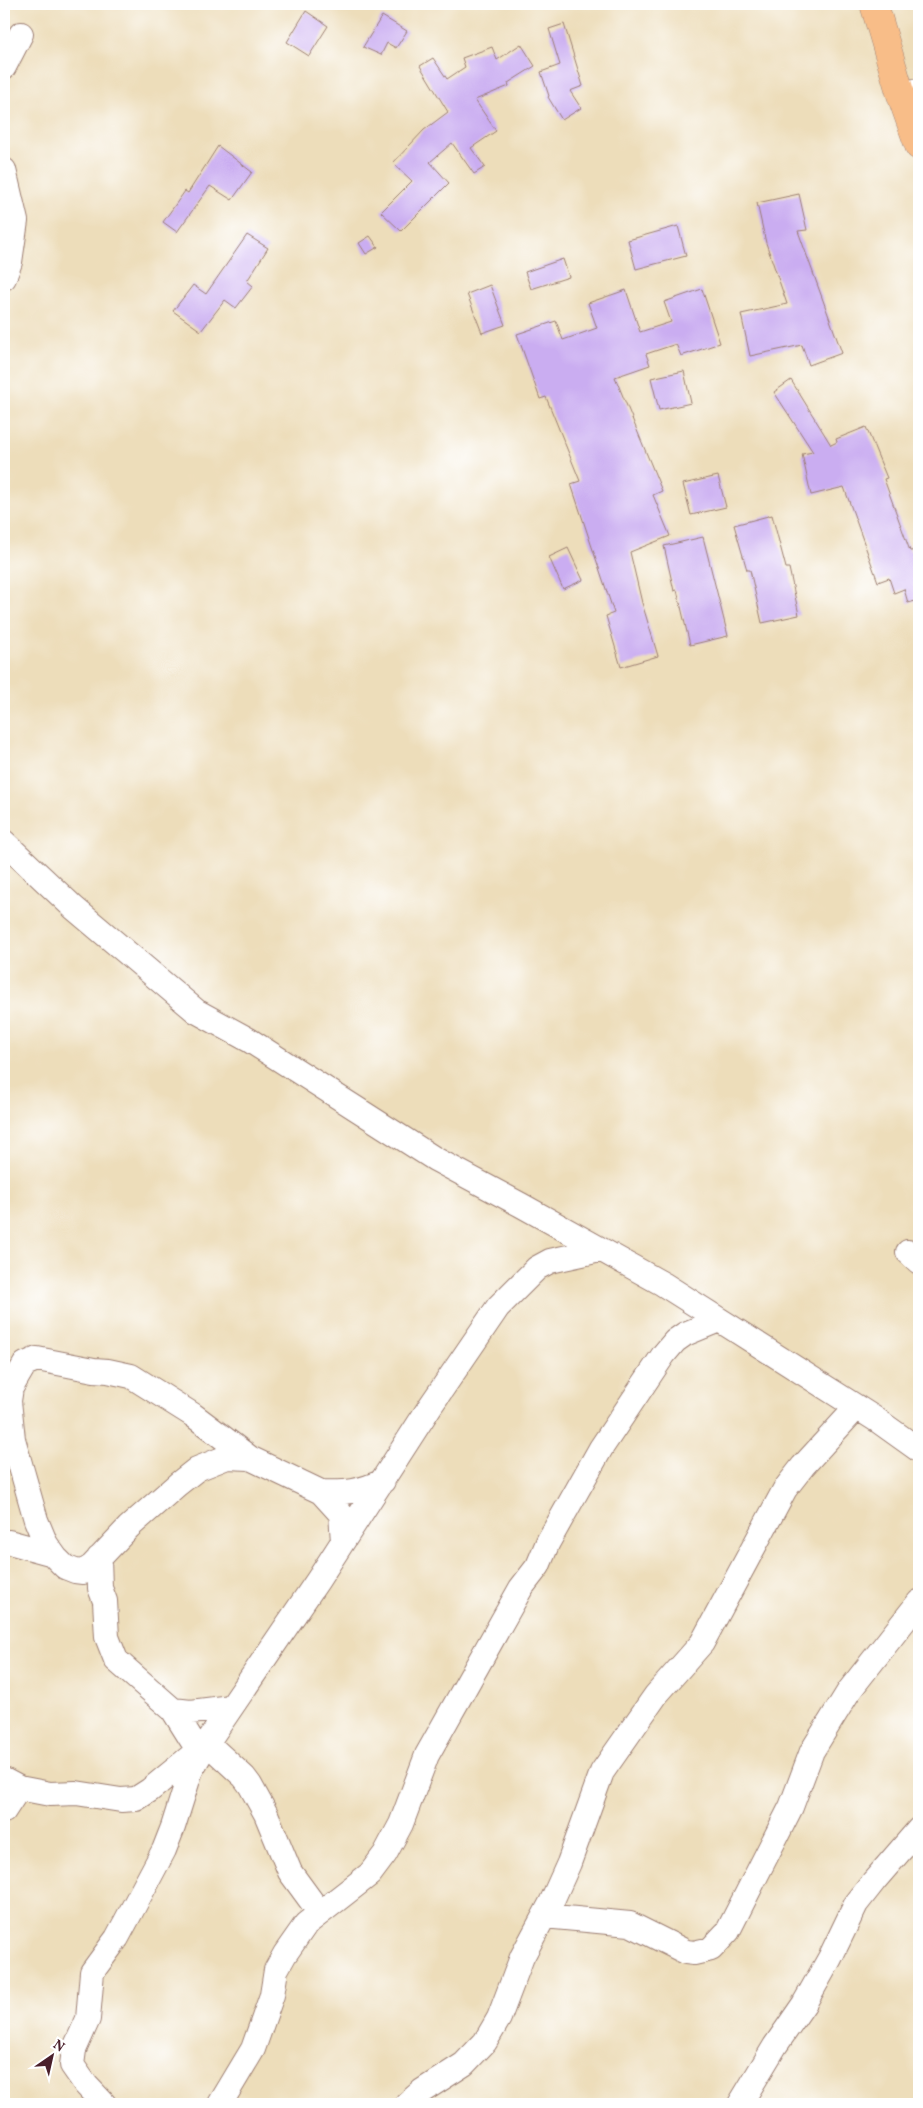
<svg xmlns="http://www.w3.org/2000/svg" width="923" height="2108" viewBox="0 0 923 2108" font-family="Vollkorn,serif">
<rect width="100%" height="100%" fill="#fff"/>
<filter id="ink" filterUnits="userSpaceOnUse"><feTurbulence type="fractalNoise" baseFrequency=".02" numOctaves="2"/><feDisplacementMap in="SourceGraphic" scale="10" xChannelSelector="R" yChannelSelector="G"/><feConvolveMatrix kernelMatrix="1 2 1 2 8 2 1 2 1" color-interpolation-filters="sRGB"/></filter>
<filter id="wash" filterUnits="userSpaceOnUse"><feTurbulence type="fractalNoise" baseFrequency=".0096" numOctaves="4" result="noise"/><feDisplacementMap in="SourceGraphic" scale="20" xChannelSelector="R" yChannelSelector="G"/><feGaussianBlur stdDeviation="1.12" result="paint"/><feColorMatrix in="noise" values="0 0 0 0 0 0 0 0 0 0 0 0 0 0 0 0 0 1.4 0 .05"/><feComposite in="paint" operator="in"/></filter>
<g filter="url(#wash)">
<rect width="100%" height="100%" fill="#edddba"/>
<g id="blocks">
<path fill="#caadf1" d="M 306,11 L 328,26 L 309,56 L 287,42 Z
M 382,16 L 407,31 L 396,48 L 387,43 L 381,55 L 363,47 Z
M 564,24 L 583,86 L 570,91 L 581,108 L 562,120 L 548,97 L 549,96 L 541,72 L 560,65 L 549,29 Z
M 521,44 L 535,66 L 508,83 L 509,86 L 475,100 L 496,131 L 471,148 L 485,167 L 474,174 L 452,143 L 430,162 L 449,183 L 401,231 L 381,212 L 412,181 L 393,163 L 424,130 L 448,112 L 420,66 L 433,58 L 447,79 L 465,67 L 462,58 L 492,47 L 497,60 Z
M 218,146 L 252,172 L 232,200 L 210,186 L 177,232 L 163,222 L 185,191 L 188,193 Z
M 799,194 L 807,230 L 798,231 L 842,353 L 809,365 L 802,345 L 750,356 L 741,314 L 787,304 L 766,243 L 757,203 Z
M 678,226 L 686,256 L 636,269 L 628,240 Z
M 247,235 L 268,248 L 247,281 L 253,286 L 236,308 L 225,300 L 201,331 L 173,311 L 193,285 L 206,294 Z
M 370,236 L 378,247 L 366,254 L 359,243 Z
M 563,259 L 569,277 L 531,289 L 525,272 Z
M 490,285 L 505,325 L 482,333 L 467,294 Z
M 702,289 L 720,343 L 681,356 L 676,344 L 646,354 L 650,365 L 615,377 L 662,491 L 653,495 L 670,536 L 630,552 L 642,603 L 658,656 L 621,667 L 606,616 L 614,613 L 571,484 L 580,481 L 546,397 L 540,399 L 517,334 L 556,321 L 563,340 L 597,328 L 588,303 L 626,290 L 640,332 L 671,322 L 664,302 Z
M 684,371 L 691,403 L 659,410 L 651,378 Z
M 791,380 L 831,445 L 837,442 L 836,439 L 866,427 L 887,478 L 884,479 L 910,551 L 919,550 L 919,600 L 908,603 L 904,589 L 894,593 L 889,578 L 878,582 L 844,487 L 811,495 L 802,454 L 813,452 L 774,392 Z
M 718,476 L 726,507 L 691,515 L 683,484 Z
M 772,515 L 786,568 L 789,568 L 799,615 L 762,623 L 750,570 L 747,570 L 734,525 Z
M 703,537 L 728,636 L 690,645 L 677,590 L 674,591 L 664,546 Z
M 568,548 L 583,580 L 563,589 L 549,557 Z"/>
</g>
</g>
<g filter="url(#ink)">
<use href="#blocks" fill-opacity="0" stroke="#9c7e72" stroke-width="1"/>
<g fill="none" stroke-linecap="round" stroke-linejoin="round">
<defs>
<path id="minor" d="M 4,67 L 21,34
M 900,92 L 919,91
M 4,170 L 16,221 L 10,262 L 4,278
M 4,842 L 74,908 L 196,1011 L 249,1040 L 435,1159 L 521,1205 L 663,1284 L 877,1420 L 919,1450
M 908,1252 L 919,1262
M 250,1458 L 193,1415 L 131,1376 L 108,1371 L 94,1370 L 37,1359 L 25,1364 L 11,1388 L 9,1401 L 13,1439 L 36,1520 L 46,1544 L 56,1558 L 65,1567 L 75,1571 L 83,1572 L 92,1566 L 129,1527 L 178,1484 L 197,1469 L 227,1457 L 250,1458 L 321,1492 L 341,1514 L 343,1541
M 321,1492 C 346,1493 360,1492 383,1481
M 4,1543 L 9,1542 L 53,1554
M 99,1558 L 100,1588 L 105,1601 L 107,1637 L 116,1660 L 173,1710 L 198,1750
M 173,1710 L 191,1712 L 231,1707
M 4,1780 L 19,1788 L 50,1794 L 76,1793 L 121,1800 L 136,1799 L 150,1790 L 207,1743 L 318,1580 L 431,1405 L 498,1307 L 537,1268 L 550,1261 L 600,1250
M 4,1811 L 19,1788
M 544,1916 L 630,1924 L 686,1952 L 694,1953 L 711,1949 L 728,1931 L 791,1807 L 812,1751 L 849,1691 L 919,1602
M 104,2104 L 86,2085 L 72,2065 L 74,2050 L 88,2019 L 92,1972 L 117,1938 L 164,1850 L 173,1827 L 191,1770 L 207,1743 L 244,1777 L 250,1785 L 266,1814 L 290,1872 L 320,1913
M 220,2104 L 253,2049 L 272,1995 L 276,1970 L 285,1954 L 306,1924 L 370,1874 L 385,1854 L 401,1824 L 427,1755 L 521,1588 L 538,1566 L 548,1542 L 601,1448 L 664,1354 L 675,1341 L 685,1334 L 719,1320
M 407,2104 L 422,2091 L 464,2064 L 485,2042 L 499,2018 L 522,1957 L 551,1903 L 569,1863 L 602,1772 L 656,1695 L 702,1643 L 785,1489 L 803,1466 L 857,1407
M 740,2104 L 775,2046 L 804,2004 L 830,1958 L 856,1904 L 874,1881 L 919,1829"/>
<path id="major" d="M 874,4 L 900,92 L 919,146"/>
</defs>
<use href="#minor" stroke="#9c7e72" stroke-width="26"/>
<use href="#major" stroke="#9c7e72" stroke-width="29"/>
<use href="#minor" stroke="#fff" stroke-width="24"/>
<use href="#major" stroke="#f8bd88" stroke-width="28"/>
</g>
</g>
<rect width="923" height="2108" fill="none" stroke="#fff" stroke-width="20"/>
<g transform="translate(52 2056) rotate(34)" stroke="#ffffff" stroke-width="4" paint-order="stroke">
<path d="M0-4L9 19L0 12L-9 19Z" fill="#4a1f2b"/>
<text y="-8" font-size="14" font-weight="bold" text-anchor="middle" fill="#4a1f2b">N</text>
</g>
</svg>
